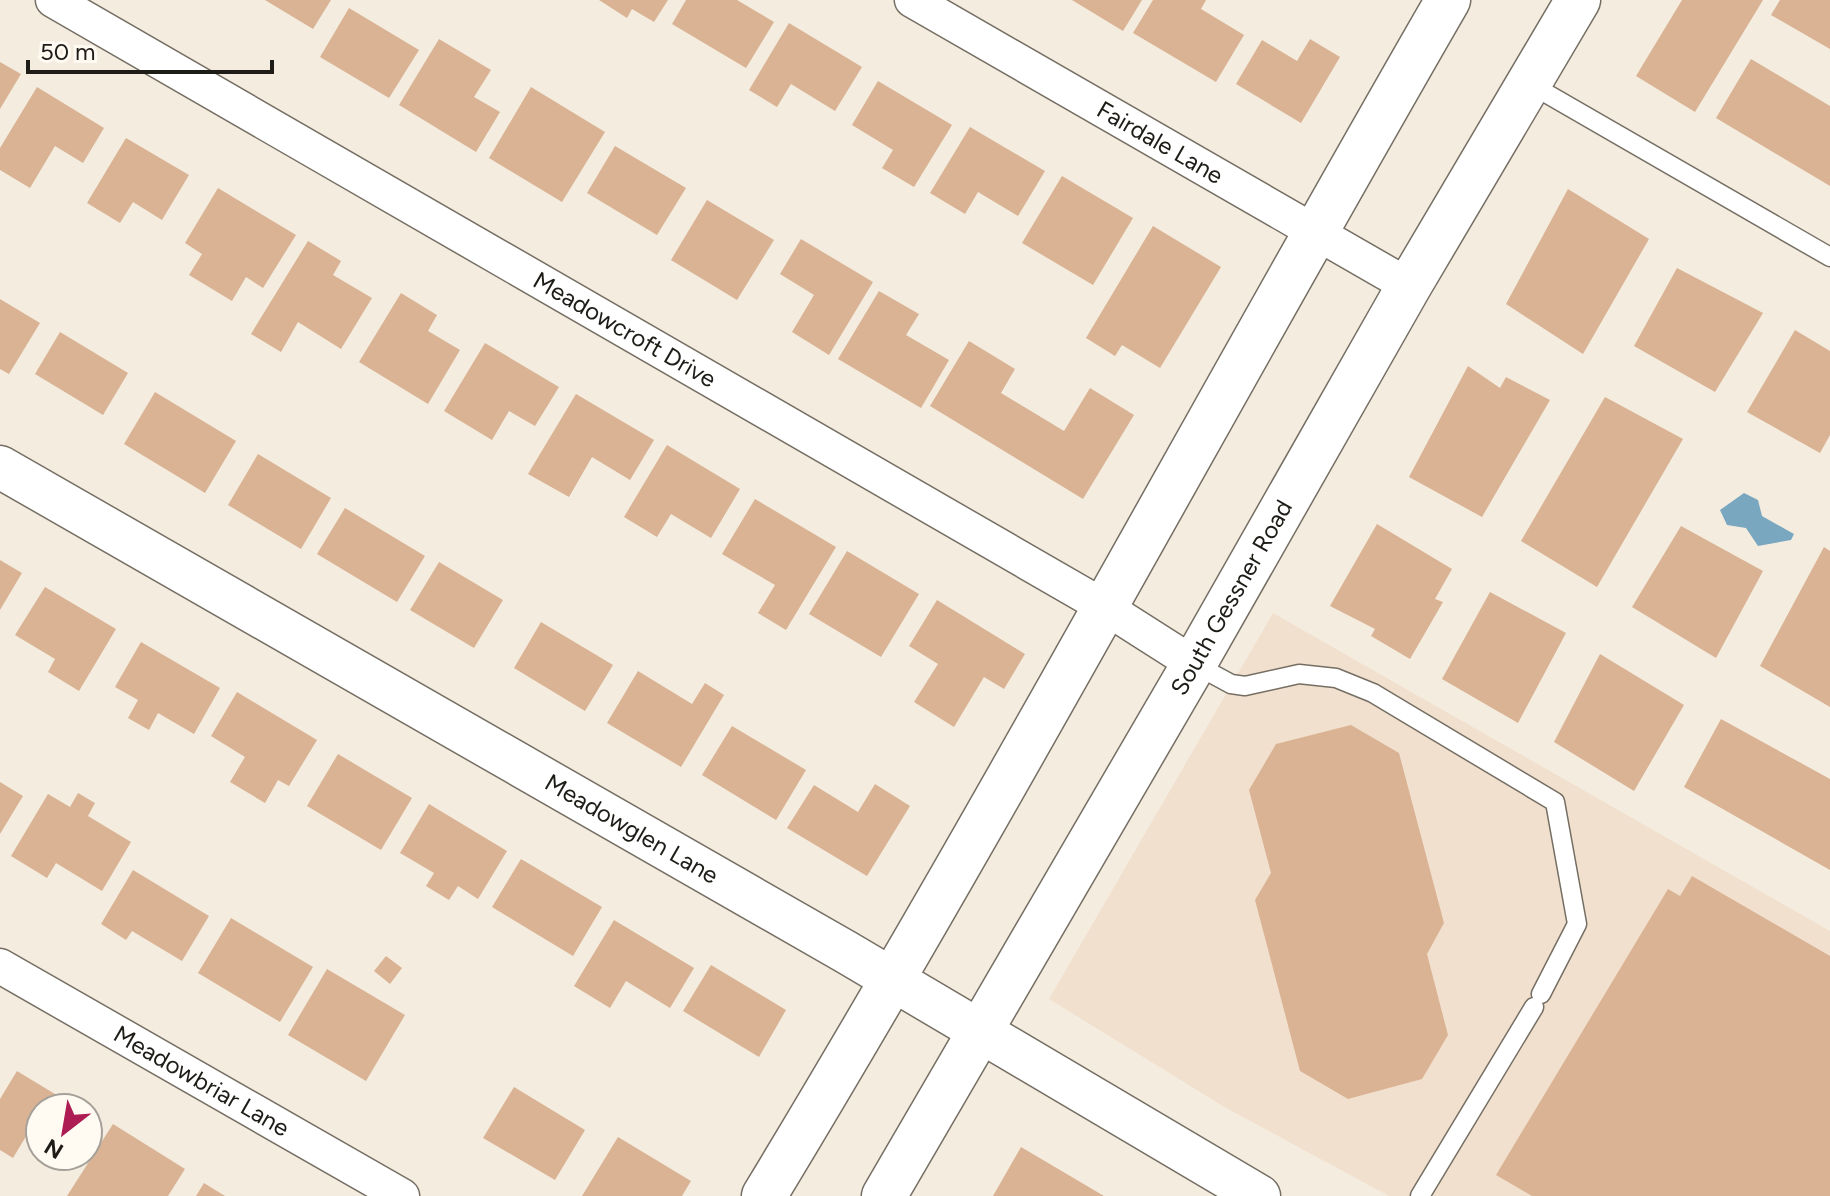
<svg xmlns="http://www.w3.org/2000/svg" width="1830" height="1196" viewBox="0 0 1830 1196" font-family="Figtree,sans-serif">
<rect width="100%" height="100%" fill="#f4ecdf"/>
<path fill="#f2e0cf" d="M 1273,613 L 1830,931 L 1830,1196 L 1389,1196 L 1226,1108 L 1049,999 Z"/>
<path fill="#79a7c0" d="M 1744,493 L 1758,500 L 1762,516 L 1794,534 L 1791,540 L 1758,546 L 1746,528 L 1727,525 L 1720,510 Z"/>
<path fill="#d9b393" d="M 265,0 L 331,0 L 313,29 Z
M 599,0 L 668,0 L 654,22 L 632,9 L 627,18 Z
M 686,0 L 737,0 L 774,22 L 746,68 L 672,24 Z
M 1072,0 L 1142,0 L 1123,31 Z
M 1153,0 L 1206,0 L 1201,9 L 1244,35 L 1216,82 L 1133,33 Z
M 1682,0 L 1763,0 L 1695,112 L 1636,76 Z
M 1780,0 L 1830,0 L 1830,49 L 1771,15 Z
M 349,8 L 419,50 L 389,98 L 320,57 Z
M 789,23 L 862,67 L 835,111 L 791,84 L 777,107 L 749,90 Z
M 439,39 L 491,70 L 474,97 L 500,112 L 476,152 L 399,105 Z
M 1310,39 L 1340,57 L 1301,123 L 1236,84 L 1262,40 L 1297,61 Z
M 1751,59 L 1830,106 L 1830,186 L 1716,118 Z
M 0,62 L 21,74 L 0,109 Z
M 878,81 L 952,125 L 914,187 L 882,168 L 893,150 L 852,125 Z
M 37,87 L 104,128 L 83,163 L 55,146 L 30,188 L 0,170 L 0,148 Z
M 531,87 L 605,132 L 562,202 L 489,158 Z
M 970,127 L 1045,171 L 1018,216 L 978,192 L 965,214 L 930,193 Z
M 126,138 L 189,175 L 162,220 L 133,202 L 120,223 L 87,203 Z
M 615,146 L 686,188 L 657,235 L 587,193 Z
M 1062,176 L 1133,218 L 1093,285 L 1022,243 Z
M 218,188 L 296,235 L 263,288 L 246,277 L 232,301 L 189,275 L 202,254 L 185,243 Z
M 1568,189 L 1649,239 L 1583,354 L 1506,304 Z
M 707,200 L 774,240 L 737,300 L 671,260 Z
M 1153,226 L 1221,267 L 1160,368 L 1122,345 L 1115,356 L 1086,338 Z
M 801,239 L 873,282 L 829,355 L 792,332 L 814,295 L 780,274 Z
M 308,241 L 341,261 L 333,275 L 372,298 L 341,349 L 298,322 L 281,352 L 251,334 Z
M 1677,268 L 1763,313 L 1715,392 L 1634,346 Z
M 879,291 L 919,314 L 906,335 L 949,360 L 921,408 L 838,359 Z
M 401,293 L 437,315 L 428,331 L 460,350 L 428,404 L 359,362 Z
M 0,299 L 40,323 L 9,374 L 0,369 Z
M 1795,330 L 1830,351 L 1830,435 L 1820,453 L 1747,412 Z
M 60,332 L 128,373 L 103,415 L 35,374 Z
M 969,341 L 1015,369 L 1001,393 L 1064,431 L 1090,388 L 1134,415 L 1083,499 L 930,406 Z
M 485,343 L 559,387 L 535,426 L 509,411 L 492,440 L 444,411 Z
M 1468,366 L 1500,388 L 1506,377 L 1550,400 L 1482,517 L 1409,477 Z
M 155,392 L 236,441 L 205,493 L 124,444 Z
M 576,394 L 654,440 L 630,480 L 592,457 L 569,497 L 528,474 Z
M 1605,397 L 1683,439 L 1597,587 L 1521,541 Z
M 667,445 L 740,489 L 711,538 L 671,514 L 657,537 L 624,517 Z
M 258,454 L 331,498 L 301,549 L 228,505 Z
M 755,499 L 836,547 L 786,630 L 758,613 L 775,585 L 722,554 Z
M 345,508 L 425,556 L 397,602 L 317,554 Z
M 1377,524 L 1452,569 L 1435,599 L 1443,602 L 1410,659 L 1371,636 L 1375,629 L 1330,606 Z
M 1681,526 L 1763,571 L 1716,658 L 1632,607 Z
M 1824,547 L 1830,551 L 1830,707 L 1760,666 Z
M 847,551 L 919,594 L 881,657 L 809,614 Z
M 0,560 L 22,573 L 0,610 Z
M 439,562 L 503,600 L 474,648 L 410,610 Z
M 45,587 L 116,629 L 79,691 L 48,672 L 55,659 L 15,635 Z
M 1490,592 L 1566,633 L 1518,723 L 1442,679 Z
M 937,600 L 1025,654 L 1004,689 L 984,677 L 954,727 L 914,702 L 938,664 L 909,646 Z
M 541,622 L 613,665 L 585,711 L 514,668 Z
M 141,642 L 220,688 L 194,734 L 158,713 L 149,730 L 128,718 L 138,700 L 115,687 Z
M 1600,654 L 1684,705 L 1634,791 L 1554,742 Z
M 638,671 L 692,704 L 705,683 L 724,695 L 681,767 L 607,723 Z
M 237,692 L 317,740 L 289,786 L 278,780 L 265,803 L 230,782 L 245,757 L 211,736 Z
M 1721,719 L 1830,779 L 1830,870 L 1684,787 Z
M 1351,725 L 1399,753 L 1444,923 L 1427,954 L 1448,1035 L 1422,1079 L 1348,1099 L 1300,1071 L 1255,900 L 1271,873 L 1249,790 L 1276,744 Z
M 732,726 L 806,770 L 776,820 L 702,775 Z
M 338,754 L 412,798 L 381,850 L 307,806 Z
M 0,782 L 23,796 L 0,834 Z
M 875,784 L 910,806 L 867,876 L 787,828 L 814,785 L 858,812 Z
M 78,793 L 95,803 L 88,816 L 131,842 L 102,891 L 56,863 L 47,878 L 11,856 L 48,794 L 70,807 Z
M 429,804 L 507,851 L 478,899 L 458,886 L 449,900 L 426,886 L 434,873 L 400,853 Z
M 521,859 L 602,907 L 573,956 L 492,907 Z
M 133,870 L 209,916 L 182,961 L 132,931 L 126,940 L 101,924 Z
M 1692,876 L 1830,956 L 1830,1196 L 1532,1196 L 1496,1175 L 1668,889 L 1680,896 Z
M 231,918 L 313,967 L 280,1022 L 198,973 Z
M 614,920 L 694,968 L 670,1008 L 626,981 L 610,1008 L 574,986 Z
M 386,956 L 402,968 L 390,984 L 374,971 Z
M 711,965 L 786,1010 L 759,1057 L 683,1011 Z
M 327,969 L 405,1015 L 366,1081 L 288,1035 Z
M 17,1071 L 78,1108 L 40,1108 L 40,1140 L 28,1133 L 13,1158 L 0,1150 L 0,1099 Z
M 514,1087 L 585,1130 L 555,1180 L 483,1138 Z
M 88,1114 L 98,1120 L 88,1136 Z
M 113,1124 L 185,1169 L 168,1196 L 67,1196 Z
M 618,1137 L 691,1181 L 682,1196 L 582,1196 Z
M 1021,1147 L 1104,1196 L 993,1196 Z
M 204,1183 L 225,1196 L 196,1196 Z"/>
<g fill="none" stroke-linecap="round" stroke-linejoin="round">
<defs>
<path id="service" d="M 1530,84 L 1830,257
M 1194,664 L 1231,684 L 1245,686 L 1299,674 L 1336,678 L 1373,693 L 1555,802 L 1577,924 L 1541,994
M 1420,1196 L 1534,1007"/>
<g id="minor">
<path id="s1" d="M 53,0 L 1103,606 L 1194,664"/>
<path id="s2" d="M 912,0 L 1409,286"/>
<path id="s3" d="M 0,966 L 402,1196"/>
</g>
<g id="tertiary">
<path id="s4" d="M 0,467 L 846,952 L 1259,1196"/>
</g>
<g id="secondary">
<path d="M 764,1196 C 1002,803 1218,398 1448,0"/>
<path id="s5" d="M 884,1196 L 1194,664 L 1409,286 L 1578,0"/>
</g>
</defs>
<use href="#service" stroke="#756e63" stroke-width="21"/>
<use href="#minor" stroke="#756e63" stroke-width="37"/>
<use href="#tertiary" stroke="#756e63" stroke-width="45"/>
<use href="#secondary" stroke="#756e63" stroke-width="47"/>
<use href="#service" stroke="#fff" stroke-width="18"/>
<use href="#minor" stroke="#fff" stroke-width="34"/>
<use href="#tertiary" stroke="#fff" stroke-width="42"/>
<use href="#secondary" stroke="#fff" stroke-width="44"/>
</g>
<g text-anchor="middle" stroke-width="6" stroke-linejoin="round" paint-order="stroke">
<g font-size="24" fill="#1e1c17" stroke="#fffaf2">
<text dy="8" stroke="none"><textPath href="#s2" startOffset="286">Fairdale Lane</textPath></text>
<text dy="8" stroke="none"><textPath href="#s1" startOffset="660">Meadowcroft Drive</textPath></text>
<text dy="8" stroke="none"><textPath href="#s5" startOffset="692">South Gessner Road</textPath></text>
<text dy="8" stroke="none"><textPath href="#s4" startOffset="728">Meadowglen Lane</textPath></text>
<text dy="8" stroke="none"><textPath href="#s3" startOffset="232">Meadowbriar Lane</textPath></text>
</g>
</g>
<g transform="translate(64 1132) rotate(211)"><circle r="38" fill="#fffaf2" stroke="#a5a19a" stroke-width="2"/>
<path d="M0-6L14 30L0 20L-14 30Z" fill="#ad1c52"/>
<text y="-12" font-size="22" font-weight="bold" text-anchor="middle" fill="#1e1c17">N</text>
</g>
<path d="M28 60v12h244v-12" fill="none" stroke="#1e1c17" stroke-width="4"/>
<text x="40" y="60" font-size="24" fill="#1e1c17" stroke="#fffaf2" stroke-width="6" paint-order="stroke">50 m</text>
</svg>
